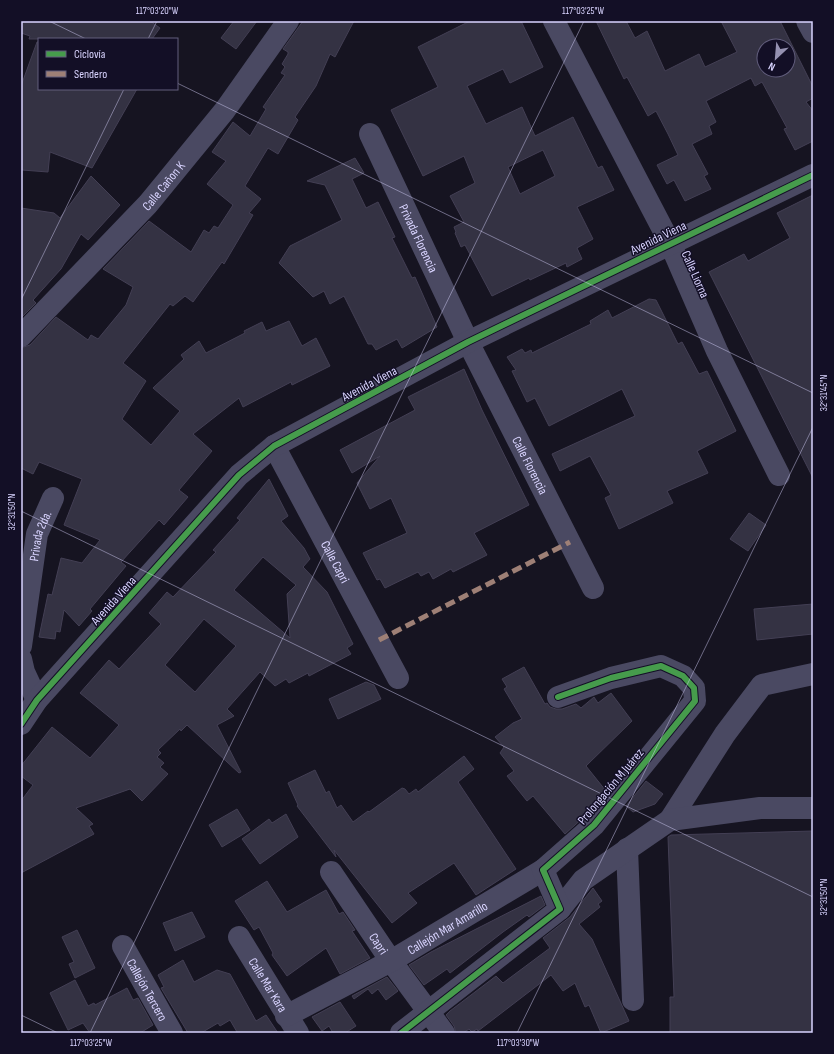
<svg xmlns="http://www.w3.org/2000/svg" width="834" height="1054" viewBox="0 0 834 1054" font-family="'Sofia Sans Condensed',sans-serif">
<rect width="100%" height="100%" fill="#161421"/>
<path fill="#343243" stroke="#433f54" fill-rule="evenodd" d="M 21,21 L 150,21 L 160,28 L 152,39 L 29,39 L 30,36 L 21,33 Z
M 234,21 L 257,21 L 236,49 L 221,38 Z
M 303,21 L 354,21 L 335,57 L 330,54 L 316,86 L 295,117 L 298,120 L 278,154 L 268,148 L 245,186 L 261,199 L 249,213 L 253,215 L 224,264 L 222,262 L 193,302 L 185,296 L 173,306 L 170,304 L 123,363 L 146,381 L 122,419 L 151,445 L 180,411 L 153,388 L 184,359 L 181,355 L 199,341 L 206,353 L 245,333 L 244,331 L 262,322 L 266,331 L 289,321 L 302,346 L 316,338 L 330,366 L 292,385 L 291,382 L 243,407 L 239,398 L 193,434 L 212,451 L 179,490 L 188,497 L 164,525 L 159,520 L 121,562 L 126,566 L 90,609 L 92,611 L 79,626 L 64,610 L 60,632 L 56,631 L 55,639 L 39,637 L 48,594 L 52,595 L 61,558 L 82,563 L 100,540 L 64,525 L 82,479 L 39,462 L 33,474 L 21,468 L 21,348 L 30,345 L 56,317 L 88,340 L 91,335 L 98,339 L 126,305 L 133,287 L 103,269 L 149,221 L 191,252 L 204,230 L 209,233 L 214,226 L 218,228 L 233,205 L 207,184 L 226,161 L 212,152 L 233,122 L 250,136 L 266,109 L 263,107 L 285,75 L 281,73 L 285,67 L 282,64 L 288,54 L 288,52 L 283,49 Z
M 470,21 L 521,21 L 543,67 L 510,83 L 503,69 L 467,86 L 486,124 L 522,107 L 535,136 L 573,117 L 598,168 L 602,166 L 614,190 L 577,207 L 593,239 L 577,248 L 582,259 L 567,267 L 566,263 L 530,280 L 529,278 L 492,296 L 465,245 L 461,247 L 455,233 L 456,232 L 454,227 L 464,222 L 450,196 L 475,183 L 464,156 L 423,176 L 391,110 L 438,87 L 418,47 ZM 543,150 L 555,176 L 520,194 L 508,167 Z
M 596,21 L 626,21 L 635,38 L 647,31 L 665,71 L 699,54 L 705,67 L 737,52 L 721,21 L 780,21 L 813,87 L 813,98 L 806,102 L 813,111 L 813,141 L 795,150 L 784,129 L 787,128 L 762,82 L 755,86 L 751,78 L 706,101 L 716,122 L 709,126 L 712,134 L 692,144 L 708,174 L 704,176 L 711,189 L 685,201 L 674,180 L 667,184 L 657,165 L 678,155 L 668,134 L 656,111 L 648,116 L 627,77 L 624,79 ZM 764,46 L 788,46 L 788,70 L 764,70 Z
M 37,42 L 39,42 L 39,89 L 137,89 L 92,168 L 50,152 L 48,172 L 22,170 L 21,86 Z
M 355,158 L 364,173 L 352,179 L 366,208 L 378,202 L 395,237 L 392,238 L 412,278 L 415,277 L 437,327 L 402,348 L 397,339 L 376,350 L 372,344 L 368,344 L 344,296 L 330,304 L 324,291 L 313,297 L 279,263 L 290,246 L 342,220 L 325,185 L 307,181 Z
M 91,176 L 120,205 L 88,240 L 81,234 L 61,269 L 33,300 L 36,303 L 21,318 L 21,208 L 54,213 L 60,218 Z
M 813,195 L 813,478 L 709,272 L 744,254 L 748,261 L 790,238 L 777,213 Z
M 649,299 L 656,300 L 678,344 L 682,342 L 699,374 L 707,371 L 736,431 L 697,451 L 708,473 L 667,491 L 673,503 L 619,529 L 605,498 L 611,495 L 590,456 L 560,471 L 552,454 L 635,416 L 622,389 L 549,426 L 535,398 L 527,402 L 512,371 L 516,370 L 507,357 L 522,349 L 525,353 L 531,350 L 532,353 L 591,324 L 590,321 L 608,310 L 612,318 Z
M 464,369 L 482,410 L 529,505 L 474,533 L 487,555 L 453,572 L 451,569 L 433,579 L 429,572 L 421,576 L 418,572 L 385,588 L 380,579 L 377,580 L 363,553 L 407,533 L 391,498 L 370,509 L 357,483 L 380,456 L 352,473 L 340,450 L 415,410 L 408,397 Z
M 269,479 L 288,516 L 281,521 L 304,548 L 310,559 L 303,567 L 327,592 L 353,644 L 347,648 L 351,654 L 309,676 L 308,673 L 289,683 L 286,679 L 275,686 L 260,672 L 227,709 L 234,716 L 217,725 L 241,772 L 239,773 L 187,725 L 181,731 L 180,729 L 158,750 L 161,753 L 157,757 L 164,763 L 160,767 L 168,774 L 142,801 L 130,789 L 76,808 L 93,824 L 89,826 L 94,834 L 21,873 L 21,801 L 33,785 L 21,776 L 21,766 L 52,727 L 90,758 L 119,725 L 80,693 L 109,660 L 119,669 L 161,624 L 149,613 L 167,592 L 173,597 L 216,552 L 213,550 L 240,520 L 237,518 ZM 263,557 L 296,585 L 287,594 L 290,638 L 234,590 ZM 204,619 L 236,646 L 195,692 L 165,665 Z
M 749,513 L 766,525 L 748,551 L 730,539 Z
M 813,604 L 813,634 L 757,640 L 754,609 Z
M 524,667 L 545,704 L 547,703 L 550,707 L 556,709 L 562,709 L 576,704 L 581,708 L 594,697 L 598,703 L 611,693 L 632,721 L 586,766 L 606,791 L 585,816 L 565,834 L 533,796 L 527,801 L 507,776 L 514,771 L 500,753 L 504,747 L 495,737 L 513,723 L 522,719 L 504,689 L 507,687 L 502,679 Z
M 366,682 L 374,685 L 381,699 L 338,719 L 329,699 Z
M 464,756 L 474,769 L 458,782 L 516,869 L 476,895 L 454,863 L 408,893 L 417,903 L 392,923 L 334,850 L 336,857 L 297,806 L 298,805 L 288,783 L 315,770 L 326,793 L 329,791 L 337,808 L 341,805 L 353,822 L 368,811 L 369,812 L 402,788 L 405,789 L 409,794 L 416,789 L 418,792 Z
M 646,781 L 663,794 L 655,804 L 633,812 L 626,806 Z
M 237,809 L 250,830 L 222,847 L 209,825 Z
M 286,814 L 298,837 L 260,864 L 242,839 L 269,819 L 272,823 Z
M 813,831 L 813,1033 L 670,1033 L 670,997 L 674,997 L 668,837 L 671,835 Z
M 267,881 L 287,912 L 326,890 L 339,914 L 343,912 L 355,930 L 352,931 L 370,958 L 340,974 L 326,948 L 287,976 L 272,955 L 273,953 L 259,927 L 254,930 L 235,901 Z
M 593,888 L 602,901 L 598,904 L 600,907 L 579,924 L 592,939 L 629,1021 L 601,1033 L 589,1005 L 585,1007 L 575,983 L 563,991 L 551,975 L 478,1031 L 477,1029 L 472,1032 L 469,1029 L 463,1033 L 456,1033 L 454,1026 L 446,1015 L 450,1011 L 496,976 L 503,983 L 550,948 L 543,938 L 570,917 Z
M 541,896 L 545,905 L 529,917 L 527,915 L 503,932 L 450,973 L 447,969 L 424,985 L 409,965 L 431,952 Z
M 192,912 L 205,937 L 175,951 L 163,923 Z
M 77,930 L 95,968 L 75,978 L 69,964 L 74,962 L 62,937 Z
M 183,960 L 194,982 L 217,970 L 230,974 L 256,1021 L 266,1015 L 278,1033 L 234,1033 L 237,1032 L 230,1020 L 220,1026 L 218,1023 L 201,1033 L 188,1033 L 161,988 L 164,987 L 158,975 Z
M 387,977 L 398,991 L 386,1000 L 378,989 L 372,994 L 368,989 L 354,999 L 352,996 Z
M 75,980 L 88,1006 L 94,1003 L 95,1005 L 127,988 L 133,1000 L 138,998 L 153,1025 L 140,1033 L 90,1033 L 83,1023 L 68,1030 L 50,993 Z
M 340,1002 L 356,1026 L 345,1033 L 333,1033 L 329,1026 L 322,1031 L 312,1017 Z"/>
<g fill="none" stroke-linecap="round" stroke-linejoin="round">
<g stroke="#4a4962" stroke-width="22">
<path d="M 554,21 L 670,243 L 717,351 L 779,475"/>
<path d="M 807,21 L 813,32"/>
<path id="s1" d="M 370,134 L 468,342 L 593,588"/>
<path id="s2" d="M 21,336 L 148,204 L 225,110 L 288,21"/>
<path id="s3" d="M 274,446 L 398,678"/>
<path id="s4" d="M 21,646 L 37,534 L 53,498"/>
<path d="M 21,659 L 24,672 L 37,700"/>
<path d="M 21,724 L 37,700 L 239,475 L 274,446 L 468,342 L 813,175"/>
<path d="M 670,820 L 725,734 L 762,685 L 813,674"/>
<path d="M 627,849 L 633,1000"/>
<path id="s5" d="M 331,872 L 391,961 L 444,1033"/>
<path d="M 560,909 L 583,880 L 670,820 L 760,808 L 813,808"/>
<path id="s6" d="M 239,937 L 298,1033"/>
<path id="s7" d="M 123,946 L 172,1033"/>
<path id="s8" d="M 286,1016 L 391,961 L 543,870"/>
<path d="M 401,1033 L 560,909 L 543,870 L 594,825 L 695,701 L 694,688 L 683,676 L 661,666 L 611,678 L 558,697"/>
</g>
<path stroke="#9e8076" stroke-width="5" stroke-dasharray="10 5" stroke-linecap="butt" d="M 379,640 L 570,542"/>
<defs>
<path id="cycleway" d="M 21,724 L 37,700 L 239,475 L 274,446 L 468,342 L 813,175
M 401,1033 L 560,909 L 543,870 L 594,825 L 695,701 L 694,688 L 683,676 L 661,666 L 611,678 L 558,697"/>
</defs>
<use href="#cycleway" stroke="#130f26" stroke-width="8"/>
<use href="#cycleway" stroke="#469c4c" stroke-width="6"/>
</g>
<path fill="none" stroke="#d9d4ff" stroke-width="1" stroke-opacity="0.45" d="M 49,21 L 86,39M 148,39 L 157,21M 177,83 L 813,393M 21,300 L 124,89M 21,511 L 813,897M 21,1015 L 58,1033M 90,1033 L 584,21M 517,1033 L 813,427"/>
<g text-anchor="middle" stroke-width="3" stroke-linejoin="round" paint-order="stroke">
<g font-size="13" fill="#d9d4ff" stroke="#130f26">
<text dy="5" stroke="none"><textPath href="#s2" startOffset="207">Calle Cañon K</textPath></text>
<text transform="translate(658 237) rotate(-26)" y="5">Avenida Viena</text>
<text dy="5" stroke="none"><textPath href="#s1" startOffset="115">Privada Florencia</textPath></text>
<text transform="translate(696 274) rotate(66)" y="5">Calle Liorna</text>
<text transform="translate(369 383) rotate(-28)" y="5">Avenida Viena</text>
<text dy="5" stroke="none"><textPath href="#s1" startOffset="368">Calle Florencia</textPath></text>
<text dy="5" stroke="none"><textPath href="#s4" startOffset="112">Privada 2da.</textPath></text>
<text dy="5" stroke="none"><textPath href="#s3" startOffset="131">Calle Capri</textPath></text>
<text transform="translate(113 600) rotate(-48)" y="5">Avenida Viena</text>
<text transform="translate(610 786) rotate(-50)" y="5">Prolongación M Juárez</text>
<text dy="5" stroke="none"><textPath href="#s8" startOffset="184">Callejón Mar Amarillo</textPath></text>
<text dy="5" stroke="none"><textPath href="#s5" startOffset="86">Capri</textPath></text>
<text dy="5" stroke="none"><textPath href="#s6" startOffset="56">Calle Mar Kara</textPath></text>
<text dy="5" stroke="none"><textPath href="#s7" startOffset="50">Callejón Tercero</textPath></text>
</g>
</g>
<rect width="834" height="1054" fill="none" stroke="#130f26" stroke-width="44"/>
<rect x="38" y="38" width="140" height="52" fill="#130f26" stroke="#625e7d"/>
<rect x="46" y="51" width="20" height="6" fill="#469c4c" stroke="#625e7d"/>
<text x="74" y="58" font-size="12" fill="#d9d4ff">Ciclovía</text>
<rect x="46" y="71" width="20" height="6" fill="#9e8076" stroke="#625e7d"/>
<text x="74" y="78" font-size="12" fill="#d9d4ff">Sendero</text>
<g transform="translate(776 58) rotate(206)"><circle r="19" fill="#130f26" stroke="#625e7d"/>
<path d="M0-3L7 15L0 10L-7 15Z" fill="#9591b1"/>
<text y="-6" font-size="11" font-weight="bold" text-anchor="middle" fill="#d9d4ff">N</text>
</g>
<rect x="22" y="22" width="790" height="1010" fill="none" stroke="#d9d4ff" stroke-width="1.5"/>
<g font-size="10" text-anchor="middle" fill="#d9d4ff">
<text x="157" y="14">117°03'20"W</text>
<text x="583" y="14">117°03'25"W</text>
<text transform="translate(823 393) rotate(-90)" y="4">32°31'45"N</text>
<text transform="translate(11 512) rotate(-90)" y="4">32°31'50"N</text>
<text transform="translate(823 897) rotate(-90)" y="4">32°31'50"N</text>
<text x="91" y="1046">117°03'25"W</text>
<text x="518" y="1046">117°03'30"W</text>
</g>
</svg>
